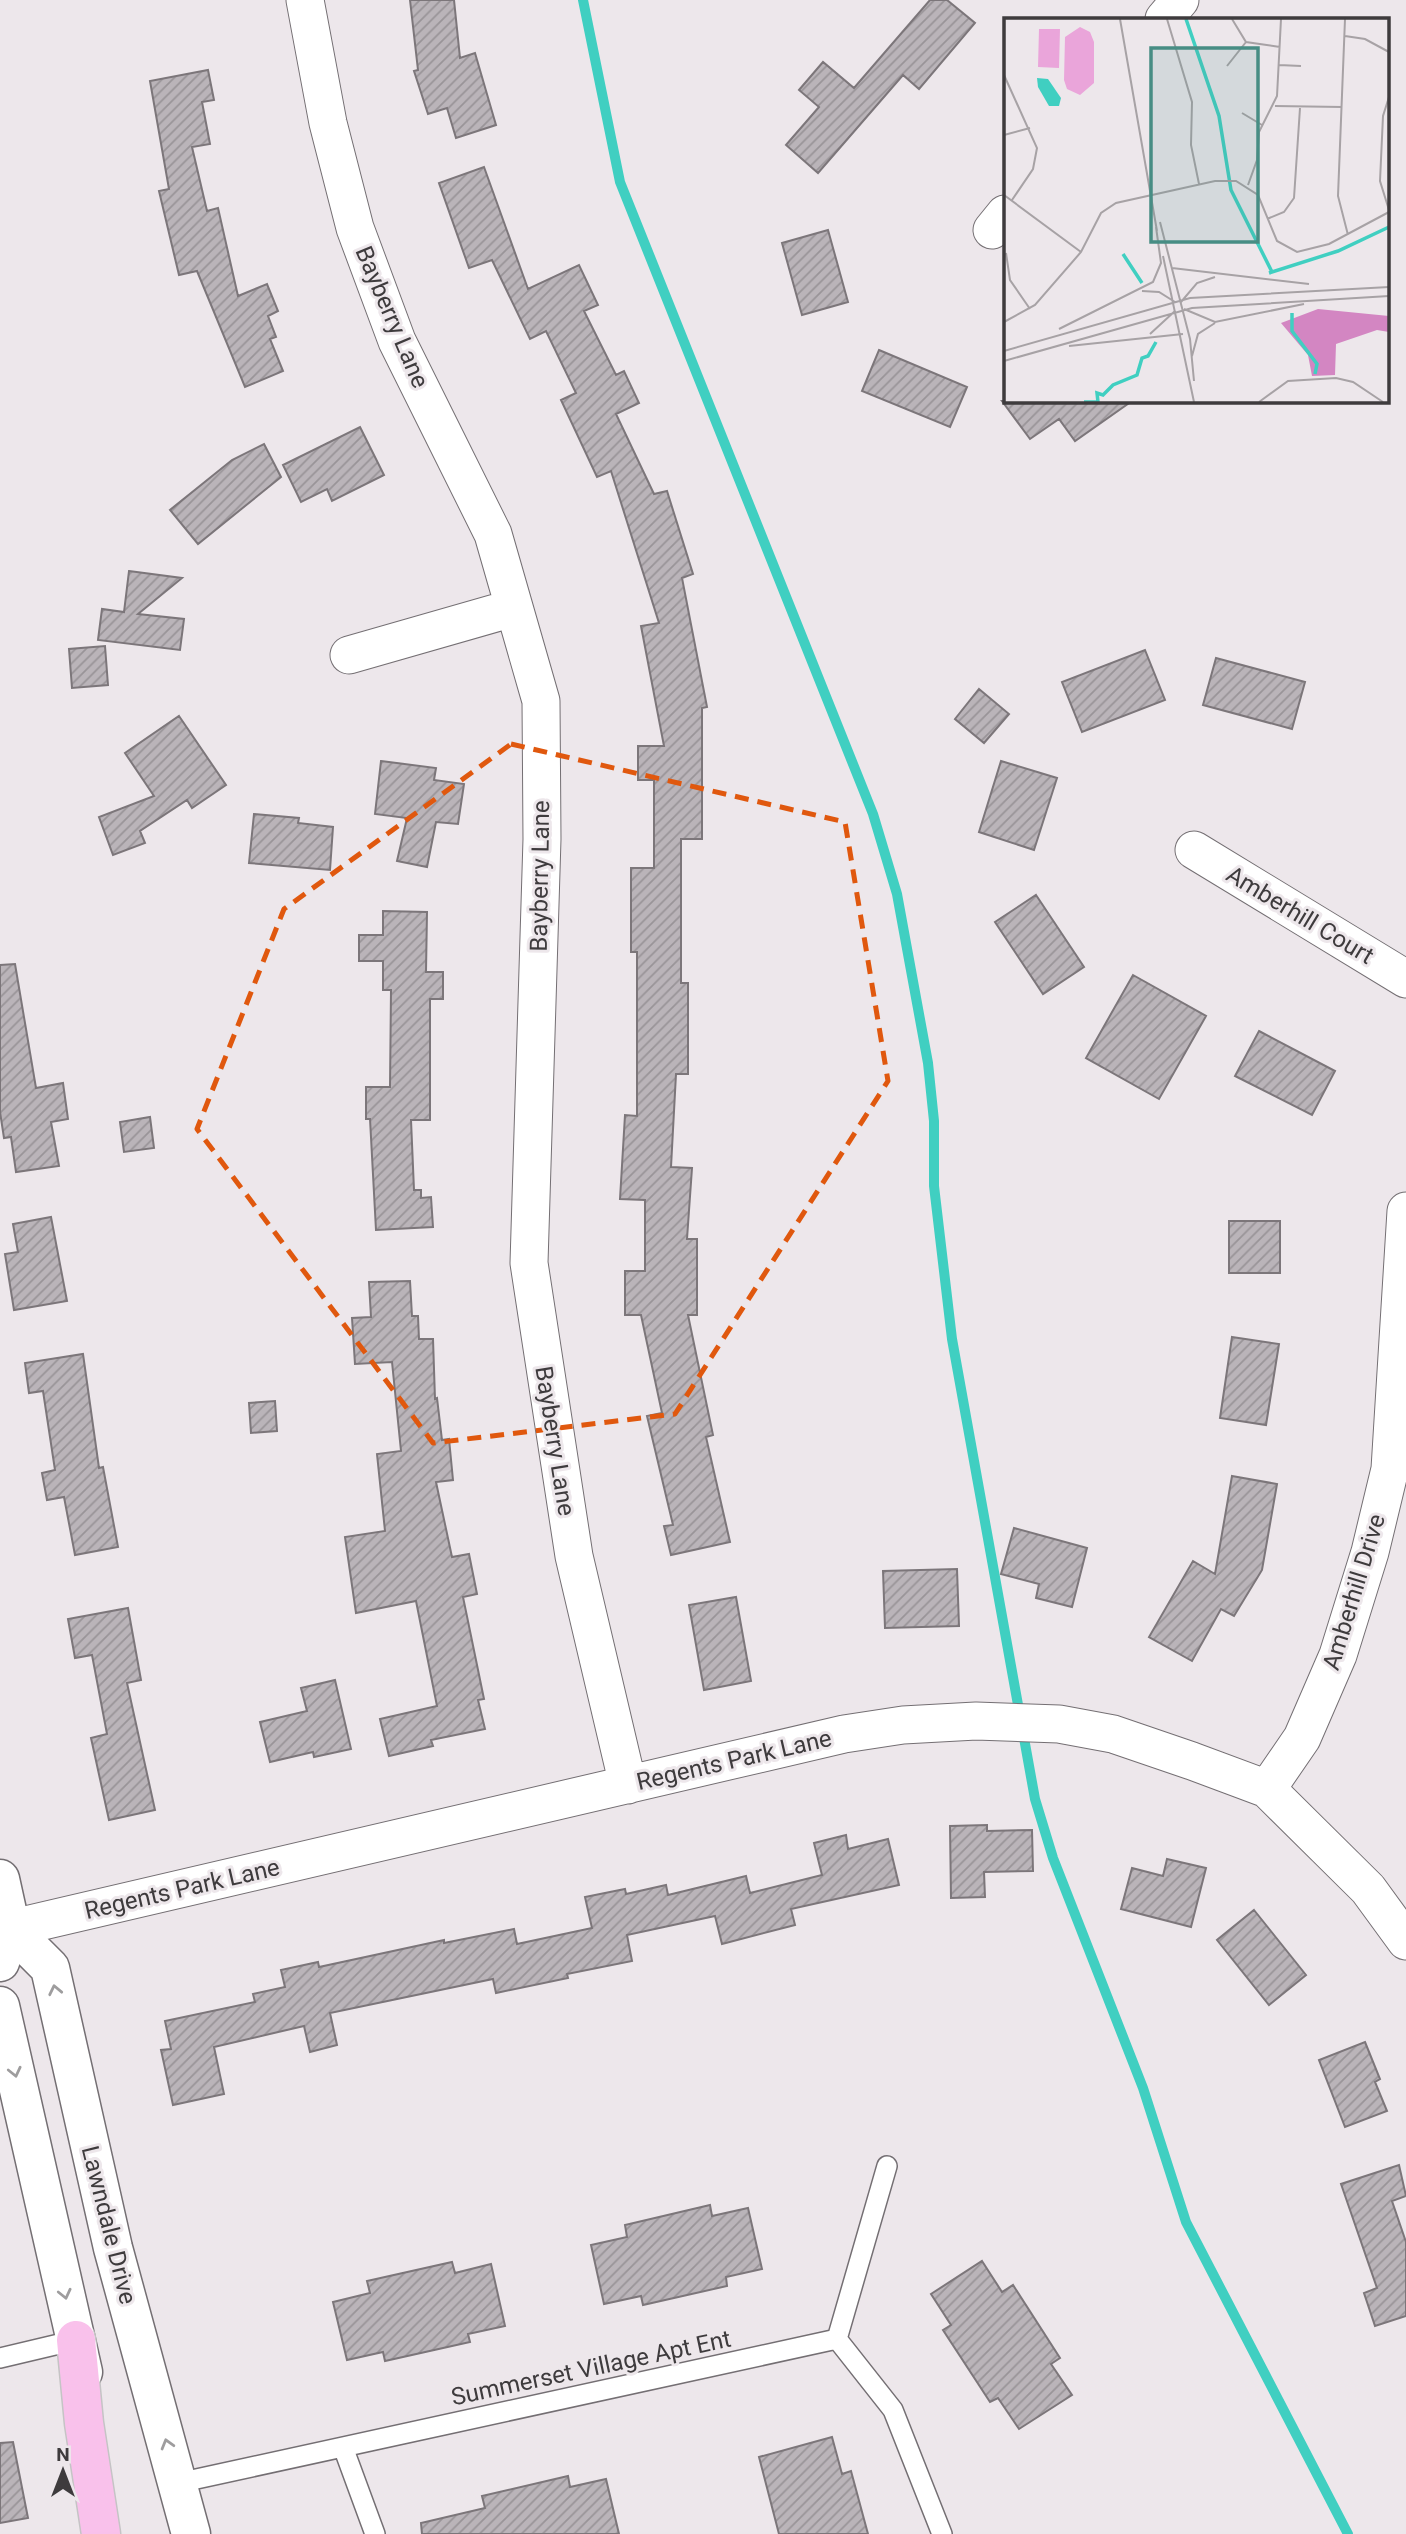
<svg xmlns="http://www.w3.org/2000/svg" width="1406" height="2534" viewBox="0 0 1406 2534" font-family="Roboto,sans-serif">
<defs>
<pattern id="building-hatch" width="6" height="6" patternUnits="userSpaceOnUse" patternTransform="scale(1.75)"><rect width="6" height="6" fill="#bab4b9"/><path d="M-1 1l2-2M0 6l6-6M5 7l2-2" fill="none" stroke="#999498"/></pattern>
</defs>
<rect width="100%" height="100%" fill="#ede7eb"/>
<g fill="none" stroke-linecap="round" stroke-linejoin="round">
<path stroke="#40cfc1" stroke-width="10" d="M 583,0 L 620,182 L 873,814 L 897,894 L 928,1063 L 934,1121 L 934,1186 L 952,1339 L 1035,1799 L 1053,1858 L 1143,2088 L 1186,2222 L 1348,2534"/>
</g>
<path fill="url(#building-hatch)" stroke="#7c767a" stroke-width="2" d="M 410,0 L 454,0 L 460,58 L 475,53 L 496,125 L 456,138 L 447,108 L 428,114 L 414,71 L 418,70 Z
M 930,0 L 947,0 L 975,23 L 919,89 L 903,75 L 818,173 L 786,145 L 819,107 L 799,90 L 823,62 L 854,88 Z
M 208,70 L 214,100 L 202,102 L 210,144 L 192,147 L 207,211 L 218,208 L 238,296 L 267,284 L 278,311 L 268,316 L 276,337 L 270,339 L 283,371 L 245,387 L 197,271 L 179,275 L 159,191 L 169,189 L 150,81 Z
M 484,167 L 528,289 L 579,265 L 598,305 L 584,311 L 616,375 L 624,371 L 639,403 L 616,414 L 654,494 L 667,491 L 693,574 L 682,578 L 707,707 L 702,708 L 702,839 L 681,839 L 681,983 L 688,983 L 688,1074 L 676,1074 L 671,1167 L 692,1168 L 687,1239 L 697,1239 L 697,1315 L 688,1315 L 713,1435 L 706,1437 L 730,1542 L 671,1555 L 664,1526 L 673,1525 L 647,1416 L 662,1413 L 641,1315 L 625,1315 L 625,1271 L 645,1271 L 645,1200 L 620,1199 L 625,1115 L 637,1116 L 637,952 L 631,952 L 631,868 L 654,868 L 654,780 L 638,780 L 638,746 L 664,746 L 641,626 L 659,623 L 611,471 L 597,477 L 561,400 L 576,393 L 546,331 L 530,339 L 492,260 L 469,268 L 439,183 Z
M 828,230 L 848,302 L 802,315 L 782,243 Z
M 879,350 L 967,387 L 950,427 L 862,391 Z
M 1002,401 L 1132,401 L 1075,441 L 1059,419 L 1030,439 Z
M 360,427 L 384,475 L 332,501 L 327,489 L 301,502 L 283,465 Z
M 264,444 L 281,477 L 198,544 L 170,510 L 232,460 Z
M 129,571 L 182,578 L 138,614 L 184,619 L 180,650 L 98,640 L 102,609 L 124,612 Z
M 105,646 L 108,685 L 72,688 L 69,649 Z
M 1145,650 L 1165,700 L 1082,732 L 1062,682 Z
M 1216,658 L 1305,682 L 1292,729 L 1203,705 Z
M 979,689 L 1009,714 L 984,743 L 955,719 Z
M 179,716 L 226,785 L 192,808 L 187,800 L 140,831 L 145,843 L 113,855 L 99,817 L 154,796 L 125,753 Z
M 381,761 L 436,768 L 434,780 L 464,784 L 458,824 L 436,822 L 427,867 L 397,861 L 407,818 L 375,814 Z
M 1001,761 L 1057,778 L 1034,850 L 979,832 Z
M 254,814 L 299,818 L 298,823 L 333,827 L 330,870 L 249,863 Z
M 1036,895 L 1084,967 L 1043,994 L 995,922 Z
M 383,911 L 427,912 L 426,972 L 443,972 L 443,999 L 430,999 L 430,1120 L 411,1120 L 414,1190 L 421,1190 L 421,1198 L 431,1197 L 433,1227 L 376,1230 L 370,1119 L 366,1119 L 366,1087 L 390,1087 L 391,990 L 383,990 L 383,961 L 359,961 L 359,935 L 383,935 Z
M 15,964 L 36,1088 L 63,1083 L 68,1119 L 51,1122 L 59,1166 L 16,1172 L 11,1137 L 4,1138 L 0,1112 L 0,965 Z
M 1133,975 L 1206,1016 L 1159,1099 L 1086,1058 Z
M 1259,1031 L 1335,1071 L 1312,1115 L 1235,1076 Z
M 150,1117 L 154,1148 L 124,1152 L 120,1122 Z
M 51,1217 L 67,1301 L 14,1310 L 5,1254 L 18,1252 L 13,1224 Z
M 1229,1221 L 1280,1221 L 1280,1273 L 1229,1273 Z
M 410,1281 L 412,1316 L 418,1316 L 419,1339 L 433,1339 L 435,1399 L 437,1398 L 442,1440 L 449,1439 L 453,1480 L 436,1482 L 452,1557 L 469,1554 L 477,1594 L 463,1597 L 484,1699 L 478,1700 L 485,1729 L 431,1740 L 433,1746 L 389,1756 L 380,1719 L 437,1706 L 416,1601 L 356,1613 L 345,1537 L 385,1531 L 377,1454 L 401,1451 L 392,1362 L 355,1364 L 352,1318 L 371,1317 L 369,1282 Z
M 1232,1337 L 1279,1344 L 1266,1425 L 1220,1418 Z
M 83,1354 L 99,1468 L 103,1467 L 118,1547 L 75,1555 L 64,1497 L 47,1500 L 42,1473 L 55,1470 L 43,1391 L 29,1393 L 25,1363 Z
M 275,1401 L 277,1431 L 251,1433 L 249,1403 Z
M 1232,1476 L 1277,1484 L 1262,1570 L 1234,1616 L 1221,1609 L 1192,1661 L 1149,1637 L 1193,1561 L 1215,1574 Z
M 1014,1528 L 1087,1548 L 1072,1607 L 1036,1598 L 1039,1584 L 1001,1574 Z
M 957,1569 L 959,1626 L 885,1628 L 883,1571 Z
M 736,1597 L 751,1681 L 704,1690 L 689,1605 Z
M 128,1608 L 141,1680 L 127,1683 L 155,1810 L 109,1820 L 91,1738 L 107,1734 L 92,1655 L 75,1658 L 68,1619 Z
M 335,1680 L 351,1749 L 314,1757 L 313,1752 L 270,1762 L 260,1722 L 307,1711 L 301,1688 Z
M 987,1825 L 987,1831 L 1032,1830 L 1033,1871 L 984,1872 L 985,1897 L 951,1898 L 950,1826 Z
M 846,1835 L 848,1849 L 888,1839 L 899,1885 L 791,1909 L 795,1925 L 722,1944 L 715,1916 L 627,1935 L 632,1961 L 567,1974 L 568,1978 L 496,1993 L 493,1979 L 330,2013 L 337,2045 L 310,2052 L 304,2026 L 214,2047 L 224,2094 L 173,2105 L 161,2050 L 171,2049 L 165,2021 L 255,2002 L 253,1994 L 285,1987 L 281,1970 L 318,1962 L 319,1967 L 444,1940 L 444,1943 L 514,1929 L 517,1944 L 592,1928 L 585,1897 L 625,1889 L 626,1894 L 666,1885 L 668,1895 L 746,1876 L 750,1893 L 822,1875 L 814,1843 Z
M 1167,1859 L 1206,1868 L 1191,1927 L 1121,1909 L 1132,1868 L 1163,1876 Z
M 1254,1910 L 1306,1975 L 1269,2005 L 1217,1940 Z
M 1365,2042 L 1380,2079 L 1375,2082 L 1387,2111 L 1345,2127 L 1319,2060 Z
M 1399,2165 L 1406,2196 L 1392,2201 L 1406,2242 L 1406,2316 L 1375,2326 L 1364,2293 L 1377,2288 L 1341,2184 Z
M 710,2205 L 712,2216 L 748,2208 L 762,2269 L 726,2277 L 727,2286 L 643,2305 L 641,2296 L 604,2304 L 591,2245 L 627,2237 L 625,2225 Z
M 982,2261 L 1002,2292 L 1013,2285 L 1060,2358 L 1051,2364 L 1072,2395 L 1019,2429 L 998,2398 L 990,2402 L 943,2330 L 951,2325 L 931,2294 Z
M 452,2262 L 455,2273 L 491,2264 L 505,2326 L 468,2334 L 470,2342 L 385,2361 L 383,2352 L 347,2360 L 333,2302 L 370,2293 L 367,2281 Z
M 832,2437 L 842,2474 L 851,2471 L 868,2534 L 779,2534 L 759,2457 Z
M 13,2442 L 28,2518 L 0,2523 L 0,2443 Z
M 568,2476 L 570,2487 L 606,2479 L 619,2534 L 422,2534 L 421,2523 L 485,2508 L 482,2496 Z"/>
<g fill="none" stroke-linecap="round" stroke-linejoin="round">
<defs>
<path id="service" d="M 837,2339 L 893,2410 L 942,2534
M 0,2358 L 76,2340
M 343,2447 L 375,2534
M 178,2483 L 837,2339 L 887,2166"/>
<path id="minor" d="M 305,0 L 328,123 L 355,228 L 397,341 L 493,534 L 541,701 L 542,839 L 529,1263 L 574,1556 L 628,1785
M 1164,19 L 1180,0
M 992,230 L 1005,214
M 349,655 L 513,608
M 1194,850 L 1406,979
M 1267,1789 L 1302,1738 L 1338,1655 L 1370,1552 L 1390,1469 L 1406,1211
M 0,1931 L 844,1734 L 903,1725 L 976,1721 L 1059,1724 L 1113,1734 L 1192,1761 L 1267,1789 L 1368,1889 L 1406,1941"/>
<path id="secondary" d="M 0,1879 L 11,1929 L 0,1962
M 11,1929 L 50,1968 L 113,2248 L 191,2534
M 0,2006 L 83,2372"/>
<path id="motorway" d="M 76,2340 L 84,2423 L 101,2534"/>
</defs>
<use href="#service" stroke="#746f73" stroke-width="22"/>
<use href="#minor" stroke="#746f73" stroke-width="39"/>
<use href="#secondary" stroke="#746f73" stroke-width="41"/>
<use href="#motorway" stroke="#c5c4c5" stroke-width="41"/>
<use href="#service" stroke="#fff" stroke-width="19"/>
<use href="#minor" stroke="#fff" stroke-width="37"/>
<use href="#secondary" stroke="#fff" stroke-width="38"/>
<use href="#motorway" stroke="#f9c1eb" stroke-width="38"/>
</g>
<defs><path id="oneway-chevron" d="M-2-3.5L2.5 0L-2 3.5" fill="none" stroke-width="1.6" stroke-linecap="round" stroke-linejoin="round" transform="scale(1.75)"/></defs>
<g stroke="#9e9d9e">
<use href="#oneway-chevron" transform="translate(55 1990) rotate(-102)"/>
<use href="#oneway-chevron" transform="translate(15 2072) rotate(77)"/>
<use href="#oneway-chevron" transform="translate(65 2294) rotate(77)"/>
<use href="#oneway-chevron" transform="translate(167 2444) rotate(-106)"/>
</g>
<path fill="none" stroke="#e0580e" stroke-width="5" stroke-dasharray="14 9" stroke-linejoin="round" d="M 511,744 L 845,822 L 888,1081 L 675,1414 L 433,1443 L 197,1129 L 284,909 Z"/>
<g text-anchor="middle" stroke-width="6" stroke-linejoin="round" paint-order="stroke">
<g font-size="24" fill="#3e3b3d" stroke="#ede7eb">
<text transform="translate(392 317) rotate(67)" y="8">Bayberry Lane</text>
<text transform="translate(540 876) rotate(-89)" y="8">Bayberry Lane</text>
<text transform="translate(1300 915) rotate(31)" y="8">Amberhill Court</text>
<text transform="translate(555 1441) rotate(81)" y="8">Bayberry Lane</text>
<text transform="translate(1354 1592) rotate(-73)" y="8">Amberhill Drive</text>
<text transform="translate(734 1760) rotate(-13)" y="8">Regents Park Lane</text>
<text transform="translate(182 1889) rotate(-13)" y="8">Regents Park Lane</text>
<text transform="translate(109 2225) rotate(76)" y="8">Lawndale Drive</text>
<text transform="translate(591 2368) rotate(-12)" y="8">Summerset Village Apt Ent</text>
</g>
</g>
<g transform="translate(1004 18)">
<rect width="385" height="385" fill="#ede7eb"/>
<path d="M 76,9 L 86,14 L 90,24 L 90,65 L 76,77 L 63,71 L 60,62 L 61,19 ZM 35,11 L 56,11 L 55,50 L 34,49 Z" fill="#eaa5da"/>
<path d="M 314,291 L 385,298 L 385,314 L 373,312 L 332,326 L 331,357 L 308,358 L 304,337 L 277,305 Z" fill="#d386c2"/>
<path d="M 44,61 L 57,80 L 55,88 L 45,88 L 34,69 L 33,60 Z" fill="#40cfc1"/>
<path fill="none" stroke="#40cfc1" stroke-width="3.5" d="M 182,1 L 215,98 L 227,172 L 268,254M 119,236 L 138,265M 265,255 L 334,233 L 385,209M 288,295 L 288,313 L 313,346 L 311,356M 80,384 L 94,384 L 93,375 L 99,377 L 109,367 L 133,357 L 138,340 L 144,338 L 152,324"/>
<path fill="none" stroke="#a7a2a5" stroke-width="2" d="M 116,1 L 153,213M 163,1 L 188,84 L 187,127 L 195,166M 228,1 L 242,24 L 276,29M 341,1 L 334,178 L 344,217M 341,18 L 361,21 L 385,34M 275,47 L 297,48M 223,48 L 242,24M 0,57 L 33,130 L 29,151 L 8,182M 385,79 L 379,98 L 376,163 L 385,192M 271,88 L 338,89M 238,95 L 258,107M 0,117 L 26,110M 244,167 L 253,142 L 255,114 L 273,78 L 277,1M 0,177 L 77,234M 263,201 L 280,194 L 290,180 L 296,90M 156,204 L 186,321 L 190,363M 2,235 L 6,262 L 26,291M 159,238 L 190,384M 168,250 L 305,266M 138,273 L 155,274 L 171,284M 177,284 L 193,265 L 211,259M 180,291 L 211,304 L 300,286M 0,304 L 31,287 L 77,234 L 97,195 L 112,185 L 211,163 L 232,163 L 254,177 L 273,223 L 293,234 L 325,226 L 385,194M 55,311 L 149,264 L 157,245 L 152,209M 146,316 L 171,293M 65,328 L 179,316M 0,333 L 186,280 L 385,269M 188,338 L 194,316 L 211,305M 0,343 L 188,290 L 385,278M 255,384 L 284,363 L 332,360 L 349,364 L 379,384"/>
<path fill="#478d84" fill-opacity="0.15" stroke="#478d84" stroke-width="3.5" d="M 147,30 L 254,30 L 254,224 L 147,224 Z"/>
<rect width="385" height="385" fill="none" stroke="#3e3b3d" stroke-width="3.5"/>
</g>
<g transform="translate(63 2471)" stroke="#ede7eb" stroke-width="5" paint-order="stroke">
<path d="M0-5L12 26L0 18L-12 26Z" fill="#3e3b3d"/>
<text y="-10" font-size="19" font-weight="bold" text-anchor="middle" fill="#3e3b3d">N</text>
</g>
</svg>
